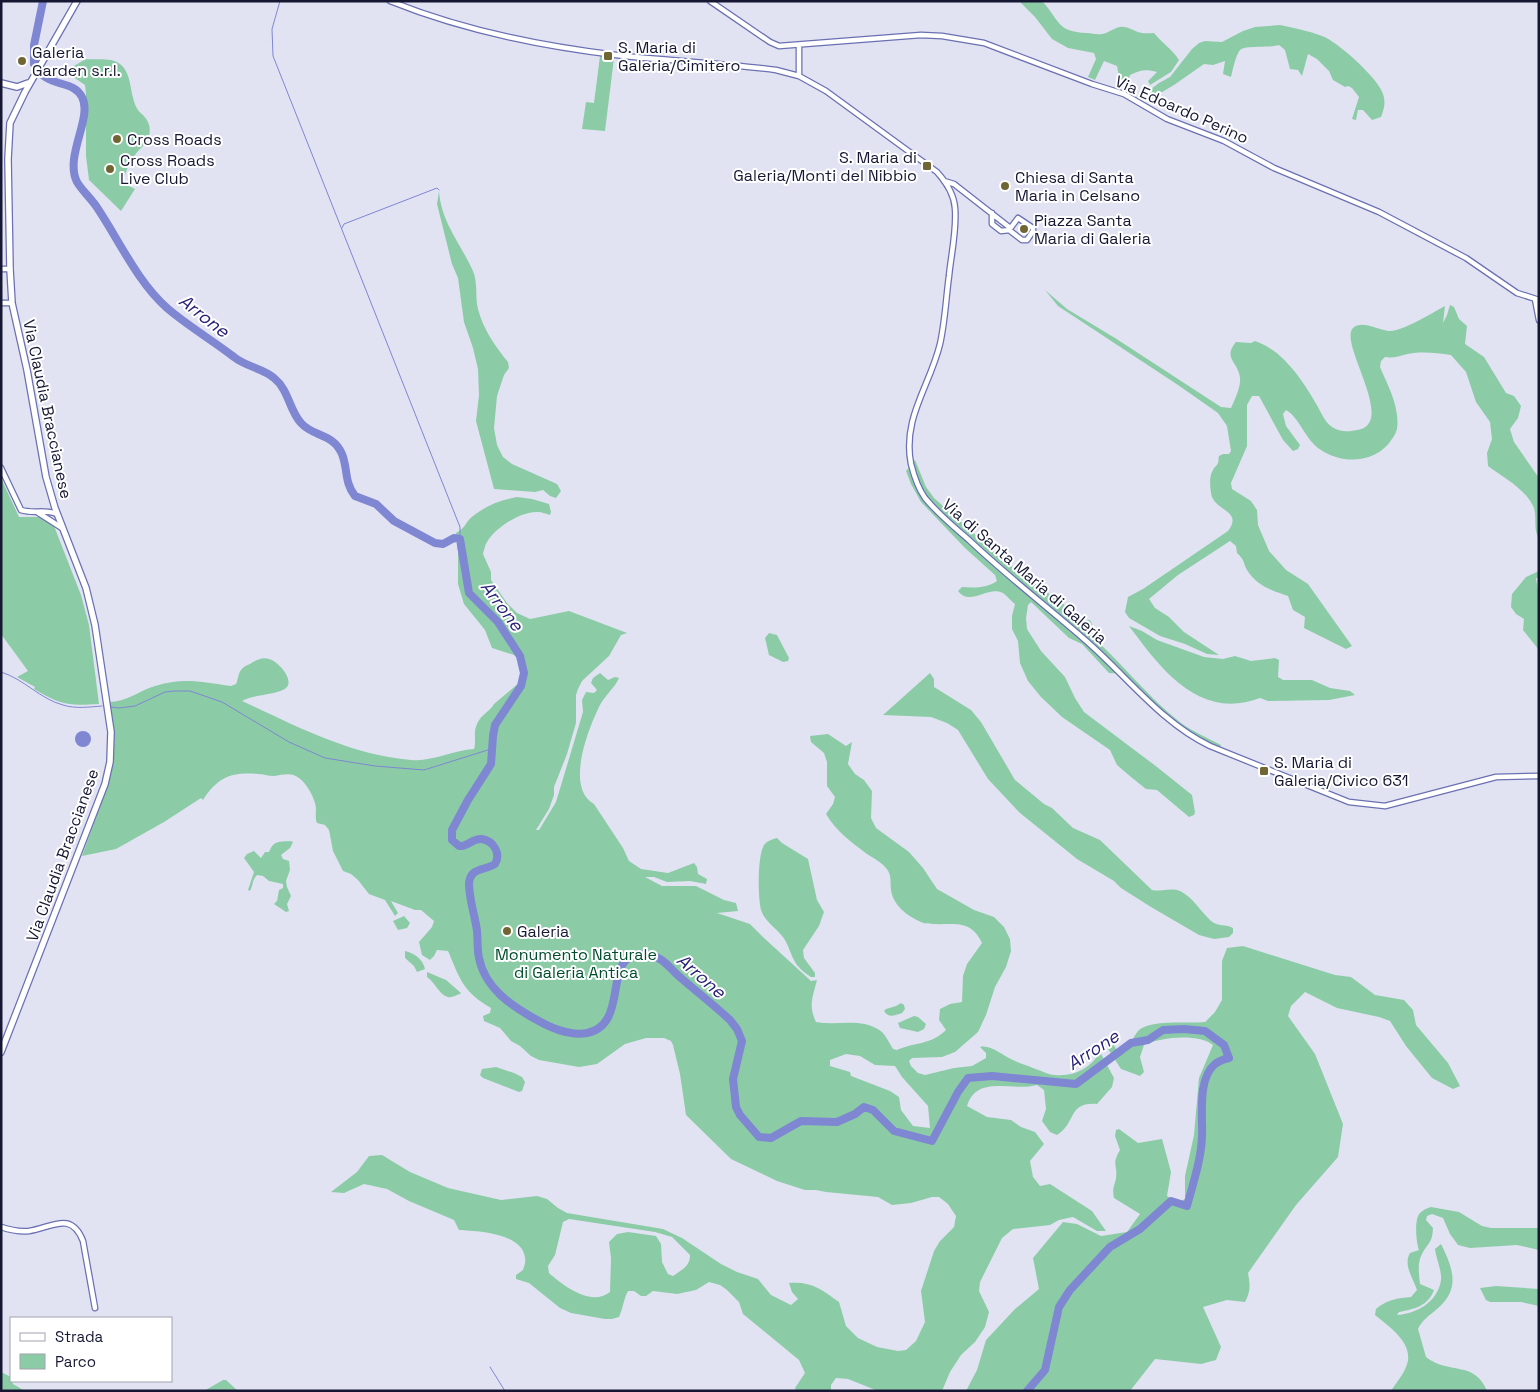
<svg xmlns="http://www.w3.org/2000/svg" width="1540" height="1392" viewBox="0 0 1540 1392" font-family="'Space Grotesk',sans-serif">
<rect width="100%" height="100%" fill="#e1e3f2"/>
<path fill="#8bcca7" fill-rule="evenodd" d="M 1019,1 L 1042,1 C 1060,20 1056,32 1087,33 C 1092,33 1097,35 1102,34 C 1109,33 1113,28 1120,27 C 1127,26 1132,30 1138,32 C 1143,34 1149,33 1154,33 C 1162,43 1172,49 1179,60 L 1171,72 L 1150,85 L 1148,81 L 1157,72 C 1146,69 1140,70 1130,75 L 1127,86 L 1120,82 L 1117,66 L 1104,61 L 1095,80 L 1088,77 L 1096,59 L 1094,53 L 1068,48 L 1052,39 L 1035,17 Z
M 1280,25 C 1294,28 1309,31 1322,36 C 1337,41 1379,79 1383,94 C 1386,103 1384,109 1381,117 L 1372,120 L 1363,110 L 1358,110 L 1356,120 L 1352,119 L 1359,97 L 1352,88 L 1348,86 L 1345,87 L 1333,80 L 1329,71 L 1317,59 L 1308,54 L 1302,76 L 1298,70 L 1290,69 L 1285,50 L 1279,45 C 1270,48 1244,45 1240,50 C 1235,57 1233,69 1231,77 L 1223,74 L 1225,61 L 1213,65 L 1204,64 L 1174,85 L 1147,101 L 1139,98 L 1159,83 L 1170,77 L 1192,49 L 1199,43 L 1205,41 L 1222,42 L 1243,31 L 1255,27 Z
M 600,56 L 614,58 L 605,131 L 582,129 L 586,102 L 594,103 Z
M 86,59 C 97,60 112,57 120,64 C 133,74 129,96 138,110 C 139,112 141,113 143,115 C 149,121 151,128 149,136 C 146,145 140,148 135,155 C 129,163 125,173 123,183 L 135,189 L 121,211 L 89,180 L 86,156 L 86,94 L 85,85 L 69,74 L 72,67 Z
M 439,191 C 441,222 461,244 473,271 C 478,283 475,297 478,309 C 483,329 495,346 508,362 L 509,368 L 504,375 L 497,396 L 494,428 L 497,445 L 503,457 L 512,464 L 557,484 L 561,491 L 556,498 L 550,496 L 543,490 L 535,492 L 494,489 L 476,421 L 479,395 L 478,369 L 473,348 L 464,322 L 458,278 L 452,264 L 437,204 Z
M 1045,290 L 1067,309 L 1115,338 L 1221,407 L 1231,408 C 1235,399 1241,387 1240,378 C 1239,362 1222,359 1236,342 L 1251,343 L 1255,341 C 1282,350 1301,378 1315,402 C 1320,409 1324,422 1332,427 C 1340,432 1347,432 1357,430 C 1398,424 1338,343 1353,328 C 1362,319 1380,331 1390,331 C 1405,330 1432,313 1445,306 L 1443,323 L 1447,315 L 1450,305 L 1454,307 L 1459,319 L 1467,326 L 1465,344 L 1484,357 L 1506,393 L 1514,396 L 1521,406 L 1518,418 L 1510,429 L 1514,442 L 1539,478 L 1539,539 C 1533,529 1537,519 1534,508 C 1526,489 1504,478 1488,466 L 1487,453 L 1492,439 L 1490,422 L 1476,402 L 1466,372 L 1451,355 C 1438,353 1426,352 1414,353 C 1403,354 1396,359 1385,357 L 1381,361 L 1380,367 C 1388,386 1400,407 1397,429 C 1396,433 1394,436 1392,439 C 1377,463 1343,465 1321,450 C 1305,440 1300,418 1286,410 L 1283,414 L 1286,426 L 1300,445 L 1298,449 L 1293,451 L 1283,440 L 1259,396 L 1252,396 L 1247,405 L 1247,446 L 1231,483 L 1232,489 L 1251,501 L 1257,510 L 1258,525 L 1269,551 L 1286,570 L 1308,584 L 1352,646 L 1346,649 L 1304,628 L 1305,617 L 1293,610 L 1288,596 C 1272,591 1256,585 1247,570 C 1243,563 1245,560 1237,553 L 1236,546 L 1230,541 L 1178,575 L 1149,599 L 1155,608 L 1169,617 L 1184,632 L 1219,655 L 1207,654 L 1185,644 L 1160,636 L 1129,618 L 1125,612 L 1128,597 L 1143,589 L 1228,531 C 1244,510 1213,511 1211,493 C 1210,486 1209,476 1213,470 C 1214,467 1217,466 1218,463 C 1219,461 1218,458 1219,456 L 1223,454 L 1229,454 L 1231,451 L 1227,426 L 1218,413 L 1178,385 L 1058,306 Z
M 915,460 L 926,487 L 934,498 L 1008,564 L 1077,614 L 1082,621 L 1090,620 L 1094,628 L 1089,634 C 1121,661 1147,697 1181,723 C 1193,732 1208,738 1221,745 L 1220,747 L 1202,739 L 1176,724 L 1125,674 L 1109,673 L 1082,644 L 1069,638 L 1031,602 L 1028,605 L 1026,618 L 1027,629 L 1041,651 L 1065,677 L 1075,698 L 1084,712 L 1157,767 L 1192,795 L 1195,812 L 1194,815 L 1189,817 L 1157,790 L 1146,789 L 1131,777 L 1117,765 L 1110,750 L 1062,717 L 1041,697 L 1028,681 L 1020,663 L 1018,641 L 1012,629 L 1012,616 L 1015,604 C 1011,601 1007,596 1003,593 C 988,585 970,607 958,591 L 962,587 C 974,588 987,588 997,581 L 995,575 L 965,548 L 921,502 L 911,484 L 906,471 Z
M 1,478 L 19,517 L 42,517 L 54,526 L 81,595 L 89,625 L 99,704 C 68,706 61,705 34,689 L 35,687 L 17,677 L 28,671 L 1,634 Z
M 517,497 L 532,499 L 549,504 L 551,512 L 550,515 C 546,514 542,512 538,512 C 521,511 495,528 487,542 C 485,545 484,550 483,554 L 491,572 L 491,580 L 507,603 L 517,613 L 530,619 L 569,611 L 627,633 L 621,635 L 609,656 L 582,681 L 578,689 L 576,695 L 576,723 L 567,754 L 554,787 L 554,795 L 549,809 L 536,830 L 539,830 L 556,802 L 583,712 L 582,700 L 586,692 L 594,693 L 597,690 L 591,683 L 593,678 L 600,673 L 608,680 L 615,677 L 619,678 C 614,689 604,696 599,707 C 588,730 565,788 594,804 L 623,848 L 629,861 L 641,869 L 668,873 L 694,863 L 697,867 L 698,874 L 707,879 L 706,884 L 690,881 L 667,882 L 654,877 L 645,877 L 662,886 L 696,886 L 724,900 L 736,903 L 738,911 L 717,913 L 750,924 L 764,938 L 811,981 L 817,980 C 813,996 808,1006 816,1022 C 837,1026 863,1017 882,1032 C 886,1036 890,1044 893,1049 L 897,1050 C 915,1042 931,1045 946,1030 L 939,1020 L 940,1009 L 950,1004 L 962,1002 L 963,976 L 967,964 L 982,943 C 971,919 954,925 933,924 C 929,923 924,924 921,922 C 907,916 893,905 891,890 C 890,881 892,875 886,868 C 881,862 873,858 867,854 C 851,842 837,832 826,814 L 833,804 L 835,797 L 827,786 L 827,762 L 824,753 L 811,742 L 810,736 L 828,734 L 846,746 L 852,742 L 848,764 L 855,774 L 864,780 L 872,791 L 871,818 L 876,828 L 909,852 L 923,868 L 937,889 L 974,910 L 994,917 L 1004,927 L 1010,939 L 1011,951 L 1006,967 L 995,987 L 986,1015 L 978,1032 L 955,1052 L 942,1057 L 912,1058 L 909,1061 L 911,1066 L 918,1073 L 925,1075 L 954,1068 L 972,1066 L 986,1058 L 986,1053 L 980,1047 C 990,1044 1002,1055 1011,1059 C 1018,1063 1026,1065 1033,1068 C 1040,1070 1048,1075 1055,1075 C 1074,1077 1091,1068 1100,1052 L 1114,1078 L 1112,1087 L 1097,1104 C 1067,1102 1077,1123 1057,1135 L 1050,1132 L 1042,1121 L 1046,1109 L 1044,1090 L 1037,1085 C 1013,1092 977,1074 967,1106 L 987,1117 L 1011,1120 L 1021,1127 L 1035,1132 L 1044,1144 L 1030,1161 L 1033,1177 L 1040,1186 L 1050,1184 L 1092,1211 L 1106,1231 L 1097,1231 L 1073,1217 L 1059,1220 L 1050,1225 L 1013,1229 L 1002,1238 L 980,1282 L 979,1291 L 989,1312 L 985,1327 L 975,1342 L 961,1355 L 950,1372 L 942,1391 L 878,1391 L 848,1379 L 836,1378 L 831,1385 L 831,1391 L 796,1391 L 795,1388 L 805,1373 L 799,1360 L 743,1314 L 739,1302 L 727,1290 L 720,1285 L 709,1282 L 696,1290 L 677,1294 L 653,1291 L 646,1296 L 641,1296 L 634,1291 L 628,1291 C 624,1298 623,1308 619,1317 L 612,1319 L 605,1319 L 571,1313 L 560,1308 L 529,1283 L 516,1279 L 516,1275 L 523,1270 C 524,1267 526,1262 525,1258 C 523,1233 477,1231 459,1230 L 454,1220 L 409,1201 L 387,1189 L 364,1184 L 344,1193 L 331,1192 L 357,1172 L 369,1156 L 382,1155 L 410,1172 L 448,1188 L 501,1200 L 537,1196 L 547,1199 L 558,1208 L 567,1213 L 663,1229 L 682,1238 L 721,1264 L 737,1272 L 758,1279 L 771,1295 L 791,1305 L 798,1299 L 792,1292 L 789,1283 C 811,1281 821,1289 839,1302 L 846,1326 L 858,1338 L 877,1347 L 898,1351 L 906,1350 L 916,1341 L 925,1322 L 921,1291 L 934,1251 L 940,1241 L 954,1227 L 956,1216 L 948,1204 L 939,1197 L 932,1197 L 911,1203 L 892,1205 L 878,1197 L 826,1192 L 816,1190 L 805,1190 L 777,1181 L 731,1159 L 686,1115 L 680,1074 L 673,1045 L 671,1041 L 664,1038 L 646,1038 L 625,1044 L 597,1064 L 579,1067 L 539,1060 L 531,1056 L 520,1046 L 511,1041 L 500,1028 L 484,1021 L 483,1016 L 490,1013 L 491,1008 C 463,992 460,979 448,951 L 437,950 L 434,956 L 430,960 L 422,955 L 419,942 L 432,927 L 434,921 L 421,910 L 415,910 L 391,901 L 398,913 L 395,916 L 385,900 L 369,894 L 358,880 L 351,874 L 343,871 L 333,851 L 329,830 L 325,825 L 317,823 C 315,818 316,814 316,808 C 315,798 307,784 299,778 C 291,772 283,775 274,776 C 268,776 263,774 258,774 C 231,772 218,777 203,800 L 201,798 L 164,822 L 116,849 L 82,856 L 109,782 L 114,762 L 113,737 L 109,702 C 126,702 139,691 155,686 C 182,677 204,682 231,686 L 236,684 C 238,680 238,674 241,670 C 243,667 247,665 250,664 C 256,660 262,657 269,659 C 278,661 295,680 286,688 C 278,695 254,694 242,701 C 296,726 350,755 411,760 C 432,762 453,750 474,749 C 477,739 472,733 478,722 C 482,714 490,711 494,704 L 520,682 L 525,669 L 523,661 L 514,655 L 492,648 L 485,630 L 464,604 L 458,584 L 458,552 L 456,533 C 465,529 466,521 473,516 C 487,505 500,500 517,497 ZM 846,1054 L 860,1056 L 875,1065 L 895,1066 L 902,1077 L 928,1106 L 930,1128 L 913,1126 L 901,1110 L 899,1097 L 890,1091 L 851,1076 L 850,1072 L 830,1066 L 830,1060 ZM 569,1219 L 655,1232 L 672,1237 L 690,1255 C 690,1267 681,1270 673,1276 L 668,1274 L 662,1262 L 661,1244 L 656,1236 L 628,1232 L 617,1234 L 609,1242 L 611,1258 L 610,1292 C 591,1307 564,1286 549,1273 L 548,1266 L 555,1255 L 563,1222 Z
M 1539,571 L 1539,578 L 1536,578 L 1539,597 L 1539,650 L 1523,630 L 1524,619 L 1516,614 L 1511,607 L 1512,594 L 1526,577 Z
M 1129,626 L 1142,631 L 1157,640 L 1204,657 L 1223,659 L 1235,656 L 1251,661 L 1275,658 L 1279,660 L 1278,677 L 1283,680 L 1312,680 L 1330,688 L 1350,691 L 1355,695 L 1329,700 L 1268,701 L 1260,698 C 1199,721 1161,669 1129,626 Z
M 769,633 L 777,635 L 789,658 L 788,661 L 783,662 L 769,655 L 765,638 Z
M 930,673 L 934,679 L 934,687 L 971,710 L 981,722 L 1015,780 L 1044,804 L 1052,808 L 1073,828 L 1100,840 L 1152,890 C 1161,892 1171,887 1180,891 C 1193,897 1201,912 1211,921 C 1218,927 1226,924 1233,928 L 1233,933 L 1229,937 L 1214,939 L 1199,935 L 1151,907 L 1121,888 L 1114,881 L 1077,859 L 1020,813 L 988,779 L 958,730 L 947,723 L 931,717 L 883,715 Z
M 777,838 L 782,843 L 808,859 L 817,900 L 824,912 L 819,926 L 803,950 L 804,958 L 815,973 L 815,977 L 811,977 C 806,974 801,970 797,965 C 791,957 789,945 783,937 C 776,928 765,922 761,910 C 758,898 757,857 764,845 C 767,841 772,839 777,838 Z
M 291,841 L 293,842 L 290,848 L 281,855 L 283,859 L 289,861 L 290,870 L 286,881 L 287,887 L 291,896 L 287,904 L 289,911 L 286,912 L 274,904 L 277,901 L 279,890 L 283,888 L 283,884 L 269,881 L 263,876 L 257,875 C 252,880 253,886 250,891 L 248,890 L 254,872 L 244,858 L 247,854 L 254,851 L 261,858 L 265,852 L 269,852 C 274,840 279,842 291,841 Z
M 404,916 L 410,923 L 407,928 L 398,930 L 393,921 Z
M 1243,946 L 1335,975 L 1351,977 L 1375,995 L 1404,1000 L 1413,1010 L 1416,1025 L 1448,1063 L 1460,1086 L 1453,1089 L 1432,1078 L 1406,1046 L 1390,1021 L 1379,1017 L 1337,1008 L 1305,992 L 1291,1006 L 1288,1016 L 1315,1054 L 1343,1124 L 1338,1157 L 1296,1205 L 1248,1273 C 1250,1284 1251,1291 1245,1302 L 1227,1300 L 1203,1307 L 1221,1347 L 1216,1360 L 1201,1364 L 1155,1359 L 1130,1391 L 966,1391 L 977,1370 L 986,1340 L 1015,1309 L 1039,1289 L 1033,1258 L 1063,1222 L 1077,1224 L 1101,1236 L 1127,1232 L 1140,1214 L 1114,1198 C 1112,1188 1114,1188 1116,1178 C 1118,1165 1111,1165 1120,1150 L 1115,1136 L 1116,1130 L 1119,1129 L 1138,1143 L 1162,1139 L 1171,1172 L 1167,1196 L 1177,1203 L 1185,1199 L 1185,1176 L 1194,1135 L 1199,1078 L 1213,1045 C 1199,1033 1160,1037 1144,1045 L 1140,1057 L 1144,1072 L 1140,1076 L 1121,1069 L 1108,1049 L 1113,1043 L 1116,1049 L 1121,1053 L 1126,1052 C 1130,1046 1133,1037 1138,1031 C 1150,1019 1188,1024 1205,1022 L 1215,1012 L 1222,1000 L 1222,961 L 1227,948 Z
M 405,951 C 414,953 423,959 425,969 L 417,972 L 414,966 L 405,958 Z
M 427,972 L 446,980 L 461,993 L 460,994 C 456,995 452,998 448,997 C 439,995 435,982 427,977 Z
M 901,1003 L 904,1005 L 905,1009 L 902,1013 C 895,1015 889,1019 884,1011 L 886,1009 L 896,1006 Z
M 914,1016 L 918,1017 L 926,1024 L 924,1029 L 918,1032 L 900,1028 L 898,1023 Z
M 496,1067 L 514,1073 L 522,1077 L 525,1082 L 522,1091 L 519,1092 L 483,1078 L 480,1075 L 482,1069 Z
M 1431,1207 L 1459,1212 L 1482,1226 L 1491,1228 L 1539,1228 L 1539,1250 L 1517,1245 L 1470,1248 L 1458,1245 L 1450,1234 L 1443,1218 L 1432,1214 L 1427,1216 L 1426,1220 L 1433,1228 C 1432,1244 1429,1241 1422,1254 C 1417,1263 1419,1274 1420,1284 L 1434,1290 C 1428,1306 1415,1309 1399,1312 L 1397,1315 C 1416,1314 1438,1302 1441,1280 C 1442,1271 1436,1258 1435,1249 L 1441,1244 C 1453,1268 1461,1289 1437,1309 C 1430,1315 1422,1320 1418,1329 L 1426,1357 C 1448,1375 1475,1360 1487,1391 L 1391,1391 C 1396,1383 1403,1375 1406,1367 C 1416,1345 1390,1327 1375,1315 L 1376,1309 C 1386,1300 1398,1298 1411,1297 L 1417,1290 C 1413,1278 1403,1265 1410,1253 L 1419,1250 C 1416,1242 1414,1219 1420,1213 C 1423,1210 1427,1208 1431,1207 Z
M 1496,1286 L 1539,1289 L 1539,1306 L 1521,1302 L 1490,1302 L 1486,1300 L 1480,1288 Z
M 1,1372 L 11,1377 L 13,1384 L 25,1391 L 1,1391 Z
M 223,1380 L 226,1380 L 238,1391 L 204,1391 Z"/>
<path fill="#7f86d2" d="M75 739a8 8 0 1 1 16 0a8 8 0 1 1-16 0Z"/>
<g fill="none" stroke-linecap="round" stroke-linejoin="round">
<path stroke="#7f86d2" stroke-width="1" d="M 280,1 L 272,29 L 273,56 L 460,527 L 460,539
M 342,228 L 344,224 L 437,188 L 439,190
M 1,672 C 24,679 40,699 63,705 C 75,709 89,707 102,706
M 111,707 L 119,708 L 135,706 L 165,692 L 174,691 L 190,691 L 222,702 L 289,742 L 325,758 L 375,766 L 424,770 L 491,749
M 490,1367 L 505,1391"/>
<path stroke="#7f86d2" stroke-width="8" d="M 43,1 L 34,45 L 34,64 C 48,90 72,78 82,97 C 93,118 64,156 77,182 C 83,192 92,199 98,209 C 120,242 137,281 167,308 C 188,326 212,340 234,357 C 246,367 263,368 274,378 C 289,390 289,410 301,423 C 313,437 333,433 342,454 C 348,469 344,482 355,496 L 376,504 L 394,521 L 435,543 L 443,544 L 454,538 L 460,539 L 469,593 L 498,622 L 520,656 L 524,673 L 521,686 L 495,725 L 493,736 L 491,764 L 468,800 L 452,830 L 452,840 L 459,846 C 467,847 473,838 482,839 C 494,841 501,854 495,864 C 484,871 471,867 469,883 C 469,900 475,915 477,931 C 478,940 477,949 479,958 C 485,988 511,1006 537,1020 C 551,1028 570,1036 587,1033 C 630,1024 602,958 639,954 C 645,954 653,955 658,958 C 667,962 673,972 681,978 C 697,992 714,1005 730,1020 L 737,1029 L 742,1041 L 733,1079 L 736,1107 L 740,1115 L 759,1137 L 771,1138 L 801,1121 L 837,1122 L 855,1114 L 864,1107 L 873,1110 L 894,1131 L 932,1141 L 958,1092 L 968,1078 L 992,1076 L 1076,1084 L 1131,1043 L 1148,1040 L 1163,1030 L 1184,1029 L 1205,1031 L 1224,1045 L 1229,1058 C 1225,1059 1219,1061 1215,1064 C 1197,1079 1203,1117 1202,1137 C 1201,1160 1193,1184 1187,1206 L 1171,1201 L 1140,1229 L 1110,1247 L 1070,1290 L 1059,1307 L 1045,1370 L 1027,1391"/>
<defs>
<path id="minor" d="M 390,1 C 462,30 540,46 616,55 C 669,61 723,63 776,70 L 799,76 L 826,91 L 937,172 C 946,182 954,194 955,208 C 957,230 951,255 949,276 C 946,298 945,322 940,344 C 930,386 902,418 911,464 C 914,476 918,488 925,498 C 938,514 954,527 969,540 C 1006,575 1046,606 1084,639 C 1126,675 1160,722 1210,746 L 1349,802 L 1385,806 L 1496,777 L 1539,776
M 710,1 L 770,42 L 779,46 L 921,35 L 942,36 L 984,43 L 1092,84 L 1124,94 L 1167,119 L 1224,141 L 1274,168 L 1379,212 L 1466,258 L 1517,293 L 1539,300
M 799,45 L 799,76
M 944,181 L 954,184 L 1009,227
M 992,213 L 992,224 L 1001,231 L 1009,230
M 1018,218 L 1033,228 L 1033,231 L 1027,240 L 1022,240 L 1009,230 Z
M 1,269 L 10,269
M 1535,299 L 1539,320
M 1,303 L 12,303
M 1,468 L 21,510 C 33,514 45,509 57,514
M 37,512 L 62,528
M 1,1227 C 10,1230 20,1232 29,1231 C 51,1228 71,1210 83,1241 L 95,1308"/>
<path id="major" d="M 1,83 L 17,87 L 28,83
M 1,1052 L 105,784 L 110,762 L 111,732 L 95,625 L 86,588 L 55,508 L 46,477 L 27,370 L 12,303 L 10,269 L 8,159 L 10,123 L 25,92 L 77,1"/>
</defs>
<use href="#minor" stroke="#6a70b2" stroke-width="7"/>
<use href="#major" stroke="#6a70b2" stroke-width="8"/>
<use href="#minor" stroke="#fff" stroke-width="4.5"/>
<use href="#major" stroke="#fff" stroke-width="5.5"/>
</g>
<g fill="#706633" stroke="#fff" stroke-width="2">
<rect x="603" y="51" width="10" height="10" rx="2.5"/>
<circle cx="22" cy="61" r="5"/>
<circle cx="117" cy="139" r="5"/>
<rect x="922" y="161" width="10" height="10" rx="2.5"/>
<circle cx="110" cy="169" r="5"/>
<circle cx="1005" cy="186" r="5"/>
<circle cx="1024" cy="229" r="5"/>
<rect x="1259" y="766" width="10" height="10" rx="2.5"/>
<circle cx="507" cy="931" r="5"/>
</g>
<g text-anchor="middle" stroke-width="4" stroke-linejoin="round" paint-order="stroke">
<g font-size="16" fill="#161833" stroke="#fff" text-anchor="start">
<text x="618" y="53">S. Maria di<tspan x="618" dy="18">Galeria/Cimitero</tspan></text>
<text x="32" y="58">Galeria<tspan x="32" dy="18">Garden s.r.l.</tspan></text>
<text x="127" y="145">Cross Roads</text>
<text x="917" y="163" text-anchor="end">S. Maria di<tspan x="917" dy="18">Galeria/Monti del Nibbio</tspan></text>
<text x="120" y="166">Cross Roads<tspan x="120" dy="18">Live Club</tspan></text>
<text x="1015" y="183">Chiesa di Santa<tspan x="1015" dy="18">Maria in Celsano</tspan></text>
<text x="1034" y="226">Piazza Santa<tspan x="1034" dy="18">Maria di Galeria</tspan></text>
<text x="1274" y="768">S. Maria di<tspan x="1274" dy="18">Galeria/Civico 631</tspan></text>
<text x="517" y="937">Galeria</text>
</g>
<g font-size="16" fill="#161833" stroke="#fff">
<text transform="translate(1182 109) rotate(24)" y="6">Via Edoardo Perino</text>
<text transform="translate(48 409) rotate(78)" y="6">Via Claudia Braccianese</text>
<text transform="translate(1025 571) rotate(41)" y="6">Via di Santa Maria di Galeria</text>
<text transform="translate(62 855) rotate(-70)" y="6">Via Claudia Braccianese</text>
</g>
<g font-size="16" fill="#004d2e" stroke="#fff">
<text x="576" y="960">Monumento Naturale<tspan x="576" dy="18">di Galeria Antica</tspan></text>
</g>
<g font-size="18" font-style="italic" fill="#292179" stroke="#fff">
<text transform="translate(204 316) rotate(38)" y="6">Arrone</text>
<text transform="translate(502 606) rotate(53)" y="6">Arrone</text>
<text transform="translate(701 976) rotate(41)" y="6">Arrone</text>
<text transform="translate(1093 1050) rotate(-33)" y="6">Arrone</text>
</g>
</g>
<rect width="1540" height="1392" fill="none" stroke="#161833" stroke-width="5"/>
<rect x="10" y="1317" width="162" height="65" fill="#ffffff" stroke="#a2a3ad"/>
<rect x="20" y="1333" width="25" height="8" fill="#ffffff" stroke="#a2a3ad"/>
<text x="55" y="1342" font-size="15" fill="#161833">Strada</text>
<rect x="20" y="1354" width="25" height="15" fill="#8bcca7" stroke="#a2a3ad"/>
<text x="55" y="1367" font-size="15" fill="#161833">Parco</text>
</svg>
